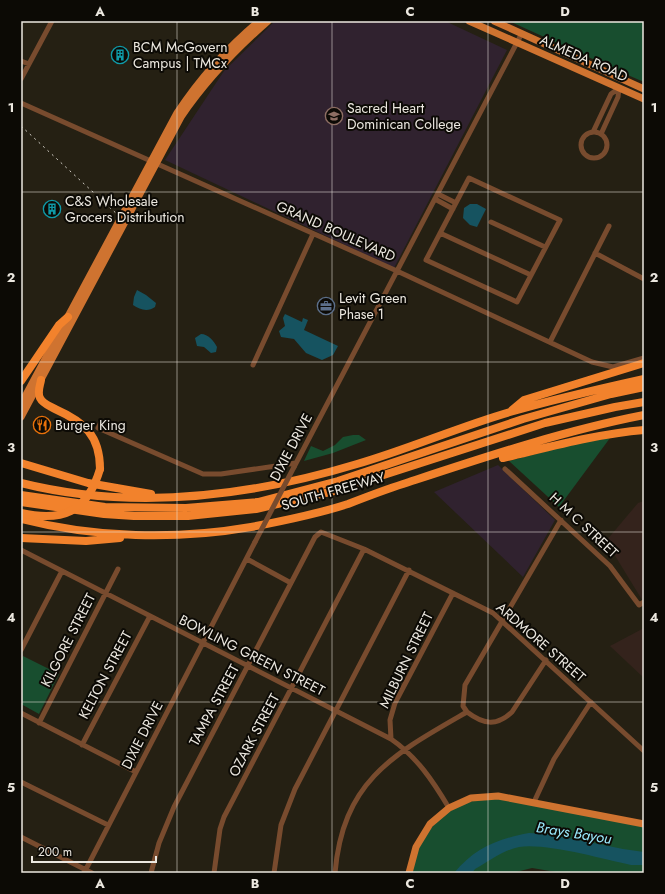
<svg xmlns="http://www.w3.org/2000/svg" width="665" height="894" viewBox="0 0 665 894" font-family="Jost,sans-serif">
<rect width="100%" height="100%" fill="#252013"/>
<path fill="#30222f" d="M 275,21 L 445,21 L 507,50 L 394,268 L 165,160 L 224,71 Z
M 498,465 L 555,520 L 523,577 L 434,492 Z"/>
<path fill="#34231c" d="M 644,501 L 644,603 L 606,541 L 638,503 Z
M 644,628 L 644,678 L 610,646 Z"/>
<path fill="#184e2f" d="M 509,21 L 644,21 L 644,82 L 630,76 Z
M 353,435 L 359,435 L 366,440 L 333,453 L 304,461 L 311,446 L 323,451 L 335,445 L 343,437 Z
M 610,438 L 559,507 L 509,461 L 578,443 Z
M 23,656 L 59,674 L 39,714 L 21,704 L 21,660 Z
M 504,799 L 644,827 L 644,873 L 562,873 L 532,868 L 512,873 L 413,873 C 414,839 445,804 479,800 C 487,799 496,799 504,799 Z"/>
<path fill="#165360" d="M 470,204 L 477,204 L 486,209 L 477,227 L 470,225 L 463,218 L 464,208 Z
M 137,290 L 146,295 L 156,303 L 155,307 C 148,312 140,310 133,305 L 134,297 Z
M 285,314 L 302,322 L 303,318 L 308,320 L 304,330 L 338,346 L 333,355 L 322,360 L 306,353 L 294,339 L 281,337 L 279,331 L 285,326 L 283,318 Z
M 201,334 C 208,334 214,341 217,347 L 216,352 L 211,353 L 204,347 L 197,346 L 195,338 Z
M 529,833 L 549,834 L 623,849 L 644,852 L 644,865 L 631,865 C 602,859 547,843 519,847 C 503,850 488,862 475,869 L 472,873 L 454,873 C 475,848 497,839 529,833 Z"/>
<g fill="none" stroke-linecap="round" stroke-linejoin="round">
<path stroke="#784b2e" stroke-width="5" d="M 21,61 L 29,64
M 21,79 L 52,21
M 21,103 L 397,271 L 592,362 L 613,367 L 644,358
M 593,132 L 611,94 L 619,88
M581 145a13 13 0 1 1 26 0a13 13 0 1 1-26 0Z
M 601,134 L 618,97 L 619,88
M 469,178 L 560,220 L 517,302 L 426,260 Z
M 438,194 L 456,203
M 435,199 L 453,209
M 491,222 L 545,247
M 440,233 L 531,275
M 595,253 L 644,279
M 550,342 L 609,226
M 253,365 L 313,234
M 101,422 L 98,428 L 203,474 L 221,474 L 296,463
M 294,467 L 522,33
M 505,469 L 610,566 L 639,605 L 644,602
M 21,550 L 391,739 C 417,757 433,781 449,808
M 247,559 L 291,583
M 21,650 L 62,571
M 467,712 L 463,706 L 465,685 L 561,520
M 21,713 L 136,772
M 39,723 L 118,569
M 391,739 L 390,720 L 395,703 L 453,593
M 82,745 L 150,616
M 21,782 L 108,825
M 534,802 L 554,759 L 591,702
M 21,837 L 92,873
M 84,873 L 255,542
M 151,873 L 159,843 L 174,807 L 315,537 L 321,532 L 364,549 L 493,613 L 644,751
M 214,873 L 220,829 L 224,817 L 364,549
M 274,873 L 281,825 L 295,789 L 409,570
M 335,873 C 343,780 394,754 467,712 C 483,724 496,727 512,712 L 546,660"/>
<path stroke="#cf7330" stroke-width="7" d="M 469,21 L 644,99
M 494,21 L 644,89
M 21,404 L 177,113 C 200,78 227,48 259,21
M 21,417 L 181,117 C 206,80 235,50 268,21
M 409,873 L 416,847 L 430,824 L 449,808 L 471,798 L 498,796 L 644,824"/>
<path stroke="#f2822c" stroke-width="8" d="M 41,380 C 40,386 37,392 40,398 C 43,404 50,406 55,409 C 84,422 100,435 100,469
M 21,381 L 59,325 L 68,317
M 512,410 L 524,400 L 644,363
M 503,458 C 550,447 596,434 644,430
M 21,463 L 88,483 L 151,494
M 21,483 C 133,511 248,497 357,464 C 409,449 458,427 510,412 C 554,399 599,389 644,379
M 21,495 L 105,507 L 186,508 L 258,502 L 338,481 L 523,419 L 611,394 L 644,387
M 21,502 L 104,514 L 134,516 L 188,516 L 256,509 L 334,491 L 545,423 L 615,407 L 644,402
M 21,519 C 95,538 176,540 251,527 C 283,521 317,514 348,504 C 366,497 384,490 403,484 C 482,458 562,431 644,415
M 21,538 L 86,541 L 120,538"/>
<path stroke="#d6d2ca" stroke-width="1" stroke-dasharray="2 4" stroke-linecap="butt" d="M 21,126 L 118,215"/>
<path stroke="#784b2e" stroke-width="5" d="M 255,542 L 294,467"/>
<path stroke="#f2822c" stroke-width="8" d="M 21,513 C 62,522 87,513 100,469"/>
</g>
<path fill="none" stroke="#ece8e0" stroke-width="1" stroke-opacity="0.55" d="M 177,21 L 177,873M 332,21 L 332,873M 488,21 L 488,873M 21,192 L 644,192M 21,362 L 644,362M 21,532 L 644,532M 21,702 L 644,702"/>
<defs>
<symbol id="building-ring" viewBox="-11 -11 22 22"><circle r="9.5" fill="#0c0a05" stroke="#0f9aa8" stroke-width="1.5"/><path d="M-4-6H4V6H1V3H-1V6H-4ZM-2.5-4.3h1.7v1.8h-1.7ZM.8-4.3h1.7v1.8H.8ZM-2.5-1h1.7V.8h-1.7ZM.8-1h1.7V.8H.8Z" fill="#0f9aa8"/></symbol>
<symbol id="university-ring" viewBox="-11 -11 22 22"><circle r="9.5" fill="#0c0a05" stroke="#8d6e63" stroke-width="1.5"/><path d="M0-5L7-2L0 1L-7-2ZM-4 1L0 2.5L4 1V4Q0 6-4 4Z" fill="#8d6e63"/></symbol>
<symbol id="office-ring" viewBox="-11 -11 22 22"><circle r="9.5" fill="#0c0a05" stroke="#5c6f8a" stroke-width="1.5"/><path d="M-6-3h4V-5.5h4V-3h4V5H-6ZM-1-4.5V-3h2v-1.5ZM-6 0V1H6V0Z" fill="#5c6f8a"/></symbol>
<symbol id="restaurant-ring" viewBox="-11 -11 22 22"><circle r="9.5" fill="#0c0a05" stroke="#e8710a" stroke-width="1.5"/><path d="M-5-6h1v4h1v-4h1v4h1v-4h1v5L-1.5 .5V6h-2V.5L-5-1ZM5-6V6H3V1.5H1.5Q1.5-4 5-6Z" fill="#e8710a"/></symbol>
</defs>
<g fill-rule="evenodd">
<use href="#building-ring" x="110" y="45" width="20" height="20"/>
<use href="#university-ring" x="324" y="106" width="20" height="20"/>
<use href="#building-ring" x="42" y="199" width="20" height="20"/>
<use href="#office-ring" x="316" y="296" width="20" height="20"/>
<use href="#restaurant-ring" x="32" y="415" width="20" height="20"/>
</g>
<g text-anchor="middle" stroke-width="4" stroke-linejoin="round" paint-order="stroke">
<g font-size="14" fill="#ece8e0" stroke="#0c0a05" text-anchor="start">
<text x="133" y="52">BCM McGovern<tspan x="133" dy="16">Campus | TMCx</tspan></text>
<text x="347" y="113">Sacred Heart<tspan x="347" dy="16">Dominican College</tspan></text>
<text x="65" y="206">C&amp;S Wholesale<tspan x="65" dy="16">Grocers Distribution</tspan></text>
<text x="339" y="303">Levit Green<tspan x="339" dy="16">Phase 1</tspan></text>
<text x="55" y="430">Burger King</text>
</g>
<g font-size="14" fill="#ece8e0" stroke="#0c0a05">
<text transform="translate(584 58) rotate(24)" y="5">ALMEDA ROAD</text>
<text transform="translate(336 231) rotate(24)" y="5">GRAND BOULEVARD</text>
<text transform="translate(291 447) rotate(-62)" y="5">DIXIE DRIVE</text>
<text transform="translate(333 491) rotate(-16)" y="5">SOUTH FREEWAY</text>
<text transform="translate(584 525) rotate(43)" y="5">H M C STREET</text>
<text transform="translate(68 640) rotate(-63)" y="5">KILGORE STREET</text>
<text transform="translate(541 642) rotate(41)" y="5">ARDMORE STREET</text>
<text transform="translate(252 655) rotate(27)" y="5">BOWLING GREEN STREET</text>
<text transform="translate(406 660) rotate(-64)" y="5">MILBURN STREET</text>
<text transform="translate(105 675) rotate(-62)" y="5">KELTON STREET</text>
<text transform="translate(214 705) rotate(-62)" y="5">TAMPA STREET</text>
<text transform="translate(142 735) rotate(-63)" y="5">DIXIE DRIVE</text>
<text transform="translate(254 735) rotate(-62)" y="5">OZARK STREET</text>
</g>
<g font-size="15" font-style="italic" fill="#9ae8fc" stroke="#0c0a05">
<text transform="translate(574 833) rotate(9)" y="5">Brays Bayou</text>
</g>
</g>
<rect width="665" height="894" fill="none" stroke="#0c0a05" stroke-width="44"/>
<path d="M32 856v6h124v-6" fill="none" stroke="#ece8e0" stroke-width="2"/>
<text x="38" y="856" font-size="12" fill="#ece8e0" stroke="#0c0a05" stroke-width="3" paint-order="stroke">200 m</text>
<rect x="22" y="22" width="621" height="850" fill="none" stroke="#ece8e0" stroke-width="1.5"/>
<g font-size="13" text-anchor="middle" font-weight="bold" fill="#ece8e0">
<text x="100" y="16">A</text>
<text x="255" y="16">B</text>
<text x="410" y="16">C</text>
<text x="565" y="16">D</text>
<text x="11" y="112">1</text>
<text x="654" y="112">1</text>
<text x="11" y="282">2</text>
<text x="654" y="282">2</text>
<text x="11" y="452">3</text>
<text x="654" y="452">3</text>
<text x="11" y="622">4</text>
<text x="654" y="622">4</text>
<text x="11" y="792">5</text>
<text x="654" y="792">5</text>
<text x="100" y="888">A</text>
<text x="255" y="888">B</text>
<text x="410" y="888">C</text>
<text x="565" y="888">D</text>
</g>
</svg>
